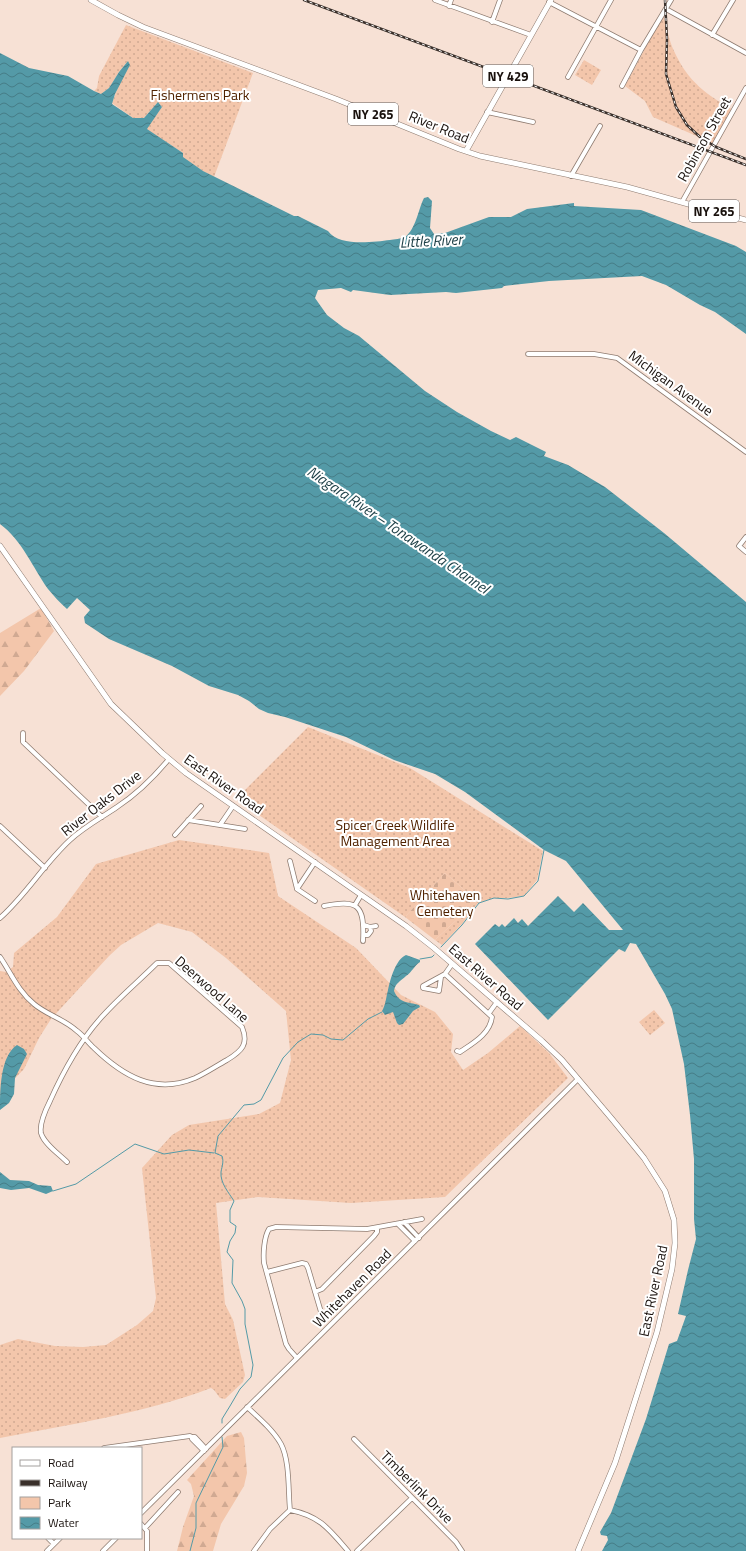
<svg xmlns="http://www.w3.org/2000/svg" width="746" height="1551" viewBox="0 0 746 1551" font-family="'Titillium Web',sans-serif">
<defs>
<pattern id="green-dots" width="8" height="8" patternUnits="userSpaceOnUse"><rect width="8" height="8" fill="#f3c6ab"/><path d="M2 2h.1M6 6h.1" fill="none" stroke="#d0a992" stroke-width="1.8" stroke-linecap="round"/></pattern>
<pattern id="forest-firs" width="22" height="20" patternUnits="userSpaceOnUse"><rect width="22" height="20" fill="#f3c6ab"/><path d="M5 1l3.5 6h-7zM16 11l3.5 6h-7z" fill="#d0a992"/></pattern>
<pattern id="cemetery-stones" width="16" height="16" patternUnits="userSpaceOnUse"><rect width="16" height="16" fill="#f3c6ab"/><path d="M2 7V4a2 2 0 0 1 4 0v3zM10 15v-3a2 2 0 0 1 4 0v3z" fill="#d0a992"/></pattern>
<pattern id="water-waves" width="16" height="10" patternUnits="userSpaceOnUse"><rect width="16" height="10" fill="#549aa7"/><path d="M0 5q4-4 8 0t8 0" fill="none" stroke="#457c86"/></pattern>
</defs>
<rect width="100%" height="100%" fill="#f7e1d5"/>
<path fill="url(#green-dots)" d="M 663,15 C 667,27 669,41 674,51 C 688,82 707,95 735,111 L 717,145 L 653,117 L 645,101 L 625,86 Z
M 126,25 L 253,73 L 214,177 L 203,171 L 182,157 L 183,153 L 146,129 L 162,107 L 158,102 L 144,118 L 133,118 L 112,103 L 128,61 L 119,72 L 109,88 L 101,94 L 94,91 L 97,88 L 99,76 Z
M 584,60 L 601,70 L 592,85 L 575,75 Z
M 308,727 L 410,768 L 543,851 L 537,880 L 524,896 L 508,898 L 494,898 L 478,903 L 462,924 L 442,945 L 435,940 L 477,901 L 445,873 L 405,917 L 236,799 Z
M 179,840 L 269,853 L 278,896 L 356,948 L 401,995 L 435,1012 L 453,1034 L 451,1052 L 463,1070 L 488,1053 L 520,1026 L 549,1053 L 568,1078 L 445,1197 L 351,1203 L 258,1197 L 216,1203 L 225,1304 L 233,1320 L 245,1375 L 243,1382 L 225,1399 L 220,1398 L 214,1390 L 211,1388 C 143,1414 70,1424 0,1438 L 0,1345 L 18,1339 L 55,1346 L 83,1347 L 106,1345 L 137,1325 L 153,1311 L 156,1298 L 142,1168 L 172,1135 L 189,1125 L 259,1114 L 280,1103 L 291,1060 L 286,1011 L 226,958 L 192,932 L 158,923 L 121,945 L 109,956 L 51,1019 L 39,1038 L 24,1069 L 0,1094 L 0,971 L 6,972 L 13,967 L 14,953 L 57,917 L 96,864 Z
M 654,1010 L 665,1023 L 650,1035 L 639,1022 Z"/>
<path fill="url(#forest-firs)" d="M 41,608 L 54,631 L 24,671 L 0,696 L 0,633 Z
M 241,1432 L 244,1438 L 247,1473 L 244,1486 L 221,1524 L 213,1551 L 177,1551 L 183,1527 L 194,1496 L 191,1484 L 187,1480 L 227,1436 Z"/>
<path fill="url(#cemetery-stones)" d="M 445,873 L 477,901 L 435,940 L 405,917 Z"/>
<path fill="url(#water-waves)" d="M 0,53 L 29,68 L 68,76 L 94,91 L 101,94 L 109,88 L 119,72 L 128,61 L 130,65 L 115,94 L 112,104 L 133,118 L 144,118 L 158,102 L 162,107 L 147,129 L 183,153 L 183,157 L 203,171 L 294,216 L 298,216 L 328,231 C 339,247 373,242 390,240 C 394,239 401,239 405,237 C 416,229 418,210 424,198 L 428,197 L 432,201 L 430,228 L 434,234 L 445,233 L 489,217 L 511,217 L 527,209 L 574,203 L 574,206 L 641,210 L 736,246 L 746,252 L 746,334 L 715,312 L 700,305 L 666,285 L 642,276 L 549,281 L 504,286 L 502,288 L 456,293 L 446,292 L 390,295 L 353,290 L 351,292 L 341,288 L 318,290 L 315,298 L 327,315 L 344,328 L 359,336 L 425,391 L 457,412 L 491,431 L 510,440 L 516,437 L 546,452 L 544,456 L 568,465 L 605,487 L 664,533 L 746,602 L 746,1551 L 602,1551 L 608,1540 L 607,1536 L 601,1535 L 600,1532 L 611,1513 L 646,1419 L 669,1344 L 677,1341 L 686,1316 L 678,1314 L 688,1270 L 696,1239 L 694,1219 L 694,1159 L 690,1115 L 684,1064 L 672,1009 L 665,994 L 636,944 L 630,943 L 625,952 L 619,949 L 548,1020 L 475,944 L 495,924 L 499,927 L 502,924 L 505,927 L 514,918 L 518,923 L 522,919 L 528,926 L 558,896 L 574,912 L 583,903 L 609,930 L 623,930 L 566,861 L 544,850 L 465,792 L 435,774 L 394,760 L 346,737 L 285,717 L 268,713 L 259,709 L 249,701 L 238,695 L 209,686 L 172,666 L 109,639 L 85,623 L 84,617 L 90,610 L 77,598 L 67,609 C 60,603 54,596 48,589 C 33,568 22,540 0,524 Z
M 406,955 L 420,960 L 420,962 C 414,966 412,972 406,976 C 401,981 395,983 394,991 C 399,1003 408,1002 419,1005 L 420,1007 L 413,1011 L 403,1024 L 399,1025 L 397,1023 L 393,1012 L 385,1015 L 382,1011 C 386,1004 386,997 388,990 C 390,979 396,959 406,955 Z
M 17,1045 L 24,1049 L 27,1054 L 15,1078 L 14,1094 L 9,1103 L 0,1110 C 0,1091 0,1056 17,1045 Z
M 0,1172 L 10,1180 L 29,1181 L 38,1185 L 51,1186 L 53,1191 L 46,1194 L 29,1188 L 11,1190 L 0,1188 Z"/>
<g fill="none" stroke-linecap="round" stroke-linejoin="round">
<path stroke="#549aa7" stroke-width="1" d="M 441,947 L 462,925 L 479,903 L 494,898 L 508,899 L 524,896 L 538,881 L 544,850
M 420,959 L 432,957 L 434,955
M 53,1191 L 76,1184 L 135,1144 L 164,1154 L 189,1150 L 214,1153
M 222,1423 L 222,1419 L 230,1406 L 240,1389 L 251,1377 L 253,1365 L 245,1324 L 245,1309 L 242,1301 L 232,1283 L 233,1260 L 227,1252 L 230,1241 L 235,1233 L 236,1226 L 230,1222 L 230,1210 L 234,1201 C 229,1193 220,1183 221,1172 C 222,1166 224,1162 222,1156 L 215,1153 L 218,1136 L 244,1105 L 254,1104 L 261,1100 L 283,1058 L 298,1042 L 311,1034 L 323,1035 L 331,1039 L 343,1040 L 368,1019 L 382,1012
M 190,1551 L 196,1528 L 196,1503 L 223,1447 L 222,1437"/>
<defs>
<path id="minor" d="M 435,0 L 531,35
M 549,2 L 641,50
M 449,6 L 451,0
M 666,9 L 746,53
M 492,22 L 500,0
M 712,35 L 733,0
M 568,77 L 611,0
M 622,86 L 641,50 L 671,0
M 487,112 L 533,122
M 571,176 L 600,126
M 682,202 L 746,88
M 528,354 L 594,354 L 617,358 L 746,452
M 746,537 L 739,546 L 746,552
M 23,733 L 23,742 L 102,817
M 188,820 L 245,829
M 220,825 L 233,806
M 0,826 L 45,868
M 175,835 L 201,806
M 290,861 L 297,889 L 315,901
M 297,889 L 315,862
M 355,905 L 361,895
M 324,906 C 358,899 365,905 363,941
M 0,918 C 26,895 44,864 70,840 C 84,827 101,818 117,807 C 137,794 154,777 169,759
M 364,925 L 370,927 L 376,926
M 364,935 L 368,935 L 371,931 L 370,927
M 0,957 C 11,973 18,991 34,1004 C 47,1015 64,1019 77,1031 C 84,1036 88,1043 94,1048 C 123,1076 155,1095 195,1078 C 206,1073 216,1066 227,1060 C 242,1051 249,1044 242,1027 L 169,963 L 157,963 C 138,982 116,1000 99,1020 C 78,1044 63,1072 50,1101 C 46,1109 39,1123 41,1133 C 44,1144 59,1154 67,1162
M 445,974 L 492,1017 C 490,1034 473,1043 460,1052 L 457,1051
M 441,977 L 439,991 L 423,988 L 423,986 L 445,974 L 452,964
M 489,1013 L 497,1002
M 404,1222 L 419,1238
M 398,1224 L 415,1241
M 267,1272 L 302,1263 L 306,1264 L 308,1268 L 321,1312
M 315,1292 L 322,1289 L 374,1236 L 377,1232 L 377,1228
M 297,1358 L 289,1349 L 286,1344 L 264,1263 C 263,1254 264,1237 269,1229 L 276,1227 L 367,1229 L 422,1219
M 247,1407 C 259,1418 273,1430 281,1444 C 290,1461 288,1491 290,1510
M 354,1439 L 456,1542 L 462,1551
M 104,1448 L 190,1436 L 192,1437
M 204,1451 L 192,1439 L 192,1437 L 195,1437 L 206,1449
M 141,1513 L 578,1079
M 141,1524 L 147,1531 L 147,1551
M 145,1528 L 178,1492
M 48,1538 L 54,1544
M 47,1551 L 60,1538
M 103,1551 L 116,1538
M 254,1551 L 270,1529 L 290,1510 C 320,1516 329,1529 348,1551
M 357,1551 L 412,1498"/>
<path id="major" d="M 91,0 L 118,15 L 143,27 L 336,99 L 459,149 L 480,156 L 627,187 L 746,220
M 466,151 L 551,0
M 0,546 L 111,704 L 162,753 L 186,773 L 406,926 L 434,948 L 542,1041 L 562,1060 L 612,1119 L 644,1158 L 665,1191 L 674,1220 L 675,1243 L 672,1269 L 657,1332 L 615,1463 L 578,1551"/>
</defs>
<use href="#minor" stroke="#8e7b70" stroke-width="5.5"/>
<use href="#major" stroke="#8e7b70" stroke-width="6"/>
<use href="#minor" stroke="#fff" stroke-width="4"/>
<use href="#major" stroke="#fff" stroke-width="5"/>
<defs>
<path id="rail" d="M 304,0 L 746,165
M 665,0 L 667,39 L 666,74 L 676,107 L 687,125 L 700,137 L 716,147 L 746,159"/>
</defs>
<use href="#rail" stroke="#3a302b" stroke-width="2.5"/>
<use href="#rail" stroke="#fff" stroke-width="1" stroke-dasharray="3" stroke-linecap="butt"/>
</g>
<g text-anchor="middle" stroke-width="4" stroke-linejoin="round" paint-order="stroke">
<g fill="#fff" stroke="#5e5856" stroke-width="1">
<rect x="483" y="65" width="50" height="22" rx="3"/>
<rect x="348" y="103" width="50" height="22" rx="3"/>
<rect x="689" y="200" width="50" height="22" rx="3"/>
</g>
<g font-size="13" font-weight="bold" fill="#19110d">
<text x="508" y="81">NY 429</text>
<text x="373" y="119">NY 265</text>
<text x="714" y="216">NY 265</text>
</g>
<g font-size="14" fill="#512300" stroke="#fff">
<text x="200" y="100">Fishermens Park</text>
<text x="395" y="830">Spicer Creek Wildlife<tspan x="395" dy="16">Management Area</tspan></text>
<text x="445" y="900">Whitehaven<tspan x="445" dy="16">Cemetery</tspan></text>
</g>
<g font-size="14" fill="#19110d" stroke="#fff">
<text transform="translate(439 127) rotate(22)" y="5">River Road</text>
<text transform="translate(704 139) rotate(-61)" y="5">Robinson Street</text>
<text transform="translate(671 383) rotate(36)" y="5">Michigan Avenue</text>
<text transform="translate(224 784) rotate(35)" y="5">East River Road</text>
<text transform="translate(101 803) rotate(-38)" y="5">River Oaks Drive</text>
<text transform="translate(486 977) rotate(41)" y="5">East River Road</text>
<text transform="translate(212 989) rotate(41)" y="5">Deerwood Lane</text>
<text transform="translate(352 1288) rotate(-45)" y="5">Whitehaven Road</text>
<text transform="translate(653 1291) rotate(-78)" y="5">East River Road</text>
<text transform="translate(417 1487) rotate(45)" y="5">Timberlink Drive</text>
</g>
<g font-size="15" font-style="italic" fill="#1c3e45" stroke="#fff">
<text transform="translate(431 241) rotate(-3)" y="5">Little River</text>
<text transform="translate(398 530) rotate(34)" y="5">Niagara River – Tonawanda Channel</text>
</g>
</g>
<rect x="12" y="1447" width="130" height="92" fill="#ffffff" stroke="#a3a09e"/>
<rect x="20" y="1460" width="20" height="6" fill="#ffffff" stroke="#a3a09e"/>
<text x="48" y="1467" font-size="12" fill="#19110d">Road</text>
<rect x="20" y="1480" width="20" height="6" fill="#3a302b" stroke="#a3a09e"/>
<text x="48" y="1487" font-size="12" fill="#19110d">Railway</text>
<rect x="20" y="1497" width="20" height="12" fill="#f3c6ab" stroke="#a3a09e"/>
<text x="48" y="1507" font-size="12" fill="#19110d">Park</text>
<rect x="20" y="1517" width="20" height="12" fill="url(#water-waves)" stroke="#a3a09e"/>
<text x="48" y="1527" font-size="12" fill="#19110d">Water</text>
</svg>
